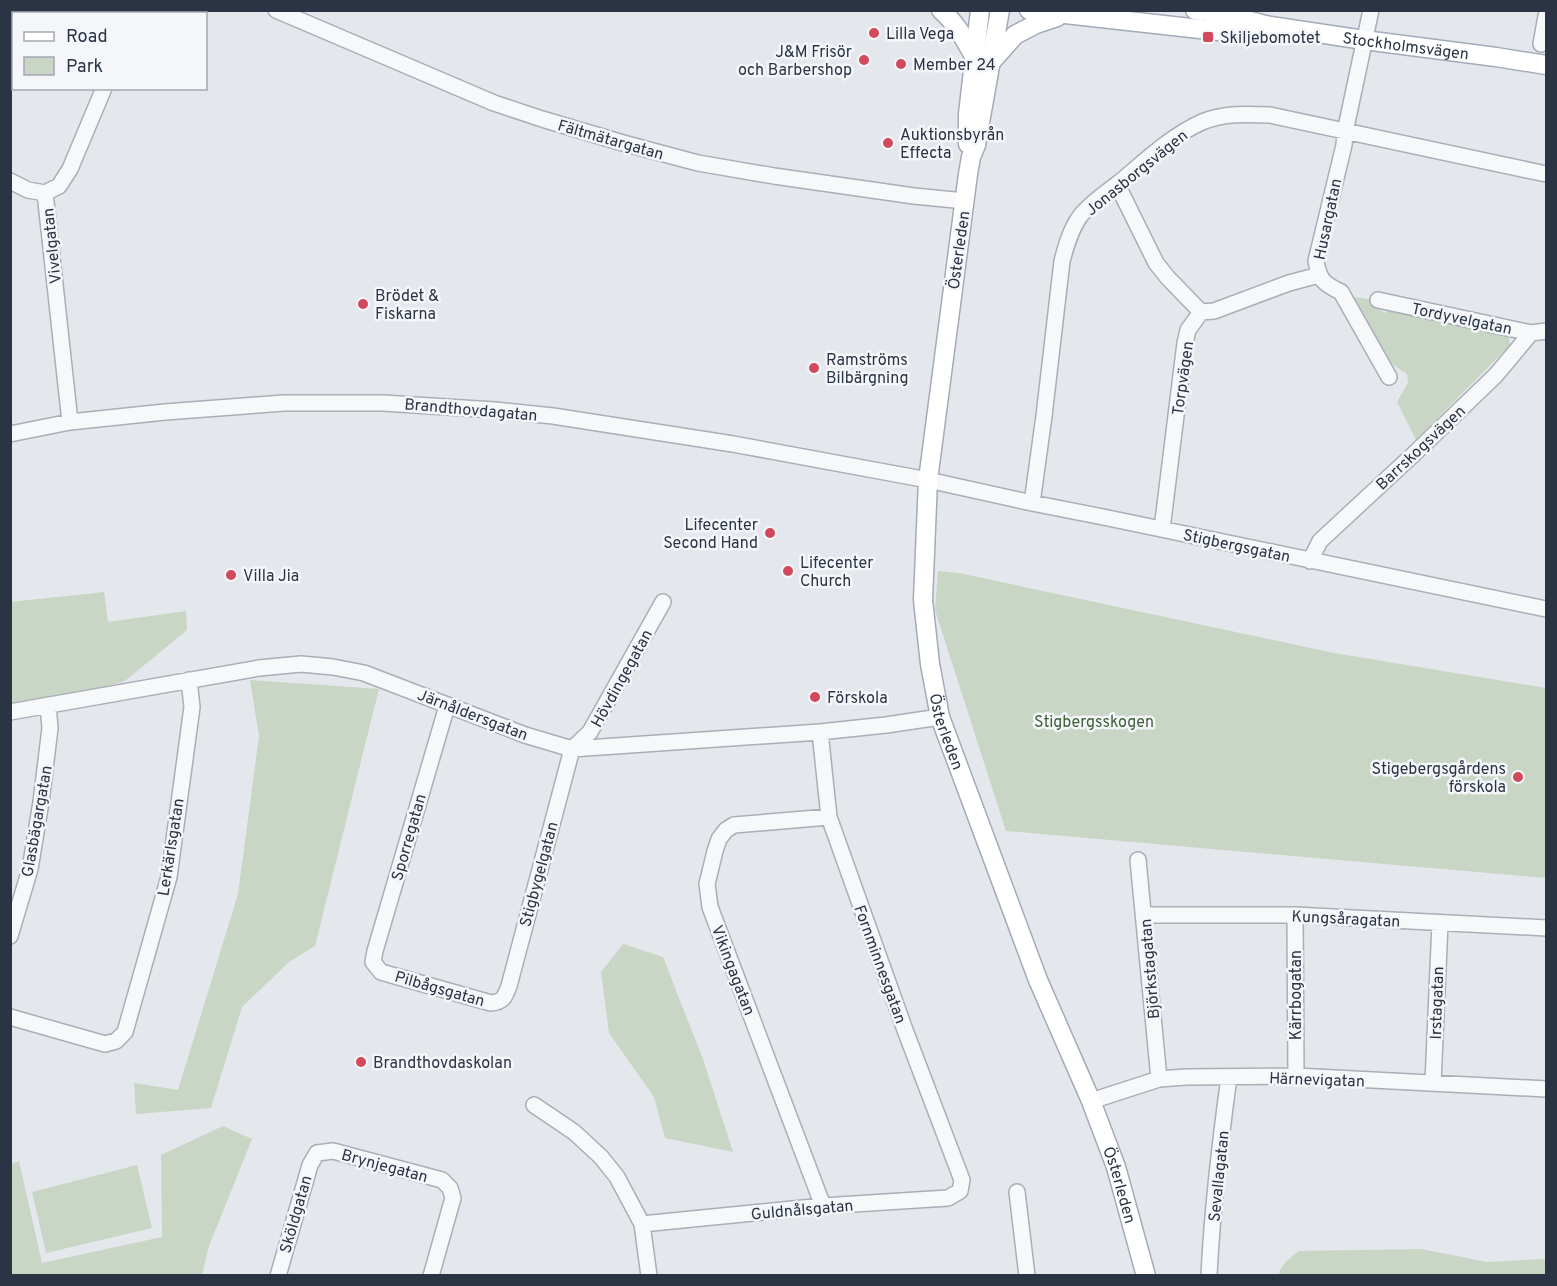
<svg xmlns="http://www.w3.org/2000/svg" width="1557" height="1286" viewBox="0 0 1557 1286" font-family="Overpass,sans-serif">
<rect width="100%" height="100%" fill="#e4e7ec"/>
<path fill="#c9d6c5" d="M 1354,297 L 1375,300 L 1374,306 L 1385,313 L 1396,305 L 1508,333 L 1510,345 L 1416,440 L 1397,402 L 1408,383 L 1407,374 L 1389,362 Z
M 938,571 L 959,573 L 1334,653 L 1546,688 L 1546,878 L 1006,831 L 935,610 Z
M 104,592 L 108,622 L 186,611 L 187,630 L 125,681 L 53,703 L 11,710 L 10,602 Z
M 250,680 L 379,689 L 315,946 L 289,962 L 242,1007 L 211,1108 L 136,1114 L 134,1083 L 178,1090 L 238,894 L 259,736 Z
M 623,944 L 663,957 L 703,1059 L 733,1152 L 665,1138 L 654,1097 L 609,1033 L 601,972 Z
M 223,1126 L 252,1139 L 209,1246 L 202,1275 L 11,1275 L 11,1164 L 19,1161 L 42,1263 L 162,1237 L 161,1155 Z
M 137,1165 L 152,1228 L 46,1253 L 32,1192 Z
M 1421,1249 L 1487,1262 L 1546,1259 L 1546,1275 L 1279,1275 C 1280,1265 1291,1257 1299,1251 Z"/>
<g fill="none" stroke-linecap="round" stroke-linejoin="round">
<defs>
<path id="minor" d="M 276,10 L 494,103 L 542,119 L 623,143 L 698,163 L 774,176 L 914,196 L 965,201
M 1371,10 L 1345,132 L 1344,145 L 1316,261 C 1319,280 1324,284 1341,292 L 1389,377
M 138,14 L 139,10
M 1541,44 L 1546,16
M 10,181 L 28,190 L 45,193
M 1117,184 L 1156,263 L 1168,278 L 1201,312 L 1188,330 L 1185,343 L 1162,529
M 1378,300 L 1531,333 L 1546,331
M 1201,312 L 1214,311 L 1289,283 L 1319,275
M 70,422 L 45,193 L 59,186 L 70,169 L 104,88
M 10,434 L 70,422 L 165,412 L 284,403 L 383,403 L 495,410 L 553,416 L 733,444 L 928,480 L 1032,503 L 1108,518 L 1546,609
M 1032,503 L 1044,416 L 1062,261 C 1066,246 1071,228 1081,215 C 1092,202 1107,192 1120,182 C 1145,161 1171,136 1202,122 C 1223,113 1247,114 1270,115 L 1546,174
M 1310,561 L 1320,541 L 1416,452 L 1496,375 L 1531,333
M 447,706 L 375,951 L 373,962 L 381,972 L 491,1003 C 503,1002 505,997 509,986 L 572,749 L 590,732 L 663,602
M 10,712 L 259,668 L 301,664 L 333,667 L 364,673 L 525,735 L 572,749 L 820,732 L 886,725 L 940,717
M 1138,860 L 1159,1079
M 1144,915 L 1295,915 L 1546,928
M 1295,915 L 1296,1076
M 10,936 L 30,869 L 41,802 L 50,728 L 48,705
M 10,1017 L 105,1044 L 116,1041 L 125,1032 L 169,877 L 192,707 L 189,680
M 1433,1083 L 1440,923
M 1091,1101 L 1159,1079 L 1186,1077 L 1296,1076 L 1546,1089
M 534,1105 L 574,1132 L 601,1157 L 617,1177 L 642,1224 L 649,1276
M 1017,1192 L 1027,1276
M 823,1206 L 710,907 L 707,884 L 715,851 L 719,839 L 726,830 L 734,825 L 829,817
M 642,1224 L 823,1206 L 948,1198 L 960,1191 L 962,1180 L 905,1030 L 829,817 L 820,732
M 278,1276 L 310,1165 L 317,1153 L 333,1151 L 442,1180 L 450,1188 L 453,1198 L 431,1276
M 1209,1276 C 1212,1209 1220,1143 1229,1077"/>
<g id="major">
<path d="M 941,10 C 957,24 965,40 975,58"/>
<path id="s1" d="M 1000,10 L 976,145 L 971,157 L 968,174 L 928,480 L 923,600 L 930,664 L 940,717 L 1038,980 L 1091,1101 L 1116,1167 L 1146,1276"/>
<path d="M 1029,10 L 1227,32 L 1260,25"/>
<path id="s2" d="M 1195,10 L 1228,15 L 1265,25 L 1364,40 L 1496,57 L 1546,65"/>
<path d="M 991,62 L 1015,35 L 1036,24 L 1057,17"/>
<path d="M 968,144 L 968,114 L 980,10"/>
</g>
</defs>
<use href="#minor" stroke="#a9aeb7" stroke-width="18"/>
<use href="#major" stroke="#a3abb8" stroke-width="21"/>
<use href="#minor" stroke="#f7f8fa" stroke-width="15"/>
<use href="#major" stroke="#fff" stroke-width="18"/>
</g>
<g fill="#d1495b" stroke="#f4f6f9" stroke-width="2">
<circle cx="874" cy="33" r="6"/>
<rect x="1202" y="31" width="12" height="12" rx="3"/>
<circle cx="864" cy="60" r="6"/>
<circle cx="901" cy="64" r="6"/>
<circle cx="888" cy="143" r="6"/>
<circle cx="363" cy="304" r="6"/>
<circle cx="814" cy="368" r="6"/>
<circle cx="770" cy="533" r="6"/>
<circle cx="788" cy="571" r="6"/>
<circle cx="231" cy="575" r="6"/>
<circle cx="815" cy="697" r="6"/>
<circle cx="1518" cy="777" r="6"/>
<circle cx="361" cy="1062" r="6"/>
</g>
<g text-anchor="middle" stroke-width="5" stroke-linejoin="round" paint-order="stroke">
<g font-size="16" fill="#2b3445" stroke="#f4f6f9" text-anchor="start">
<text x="886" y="39">Lilla Vega</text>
<text x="1220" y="43">Skiljebomotet</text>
<text x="852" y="57" text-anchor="end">J&amp;M Frisör<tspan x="852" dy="18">och Barbershop</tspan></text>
<text x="913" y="70">Member 24</text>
<text x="900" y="140">Auktionsbyrån<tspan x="900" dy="18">Effecta</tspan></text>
<text x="375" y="301">Brödet &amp;<tspan x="375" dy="18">Fiskarna</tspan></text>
<text x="826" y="365">Ramströms<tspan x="826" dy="18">Bilbärgning</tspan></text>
<text x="758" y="530" text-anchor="end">Lifecenter<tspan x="758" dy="18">Second Hand</tspan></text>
<text x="800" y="568">Lifecenter<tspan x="800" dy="18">Church</tspan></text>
<text x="243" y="581">Villa Jia</text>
<text x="827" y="703">Förskola</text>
<text x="1506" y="774" text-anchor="end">Stigebergsgårdens<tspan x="1506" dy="18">förskola</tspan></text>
<text x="373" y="1068">Brandthovdaskolan</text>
</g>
<g font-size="16" fill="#2b3445" stroke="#f4f6f9">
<text dy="6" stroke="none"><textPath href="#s2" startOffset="214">Stockholmsvägen</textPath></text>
<text transform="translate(611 139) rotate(16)" y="6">Fältmätargatan</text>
<text transform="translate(1136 172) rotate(-39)" y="6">Jonasborgsvägen</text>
<text transform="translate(1327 219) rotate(-78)" y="6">Husargatan</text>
<text transform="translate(51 246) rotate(-96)" y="6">Vivelgatan</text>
<text transform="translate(958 250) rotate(-82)" y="6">Österleden</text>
<text transform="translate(1462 318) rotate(12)" y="6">Tordyvelgatan</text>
<text transform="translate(1182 378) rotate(-82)" y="6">Torpvägen</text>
<text transform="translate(471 409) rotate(5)" y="6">Brandthovdagatan</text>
<text transform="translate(1420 447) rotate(-43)" y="6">Barrskogsvägen</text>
<text transform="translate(1237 545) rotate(12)" y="6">Stigbergsgatan</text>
<text transform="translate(621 678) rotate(-61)" y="6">Hövdingegatan</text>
<text transform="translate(473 714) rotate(21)" y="6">Järnåldersgatan</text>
<text dy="6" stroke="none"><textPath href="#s1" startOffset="730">Österleden</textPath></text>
<text transform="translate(36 821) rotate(-80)" y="6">Glasbägargatan</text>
<text transform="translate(408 837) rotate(-74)" y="6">Sporregatan</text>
<text transform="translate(170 847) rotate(-81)" y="6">Lerkärlsgatan</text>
<text transform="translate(538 874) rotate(-75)" y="6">Stigbygelgatan</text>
<text transform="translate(1346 918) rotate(3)" y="6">Kungsåragatan</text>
<text transform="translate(881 964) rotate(70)" y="6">Fornminnesgatan</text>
<text transform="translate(1149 969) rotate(-95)" y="6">Björkstagatan</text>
<text transform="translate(734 970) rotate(69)" y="6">Vikingagatan</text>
<text transform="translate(440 988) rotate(16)" y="6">Pilbågsgatan</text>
<text transform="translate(1295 995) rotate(-90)" y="6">Kärrbogatan</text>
<text transform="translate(1436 1003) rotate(-88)" y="6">Irstagatan</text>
<text transform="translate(1317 1079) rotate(2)" y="6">Härnevigatan</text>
<text transform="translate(385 1165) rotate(15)" y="6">Brynjegatan</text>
<text transform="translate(1218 1176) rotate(-84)" y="6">Sevallagatan</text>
<text dy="6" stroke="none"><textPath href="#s1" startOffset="1216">Österleden</textPath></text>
<text transform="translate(802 1209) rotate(-5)" y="6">Guldnålsgatan</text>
<text transform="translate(295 1214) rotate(-74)" y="6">Sköldgatan</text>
</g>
<g font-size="16" fill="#3f6138" stroke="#f4f6f9">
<text x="1094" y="727">Stigbergsskogen</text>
</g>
</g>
<rect width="1557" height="1286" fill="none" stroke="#2b3445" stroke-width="24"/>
<rect x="12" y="12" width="195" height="78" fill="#f4f6f9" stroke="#a4a8b1" stroke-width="1.5"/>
<rect x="24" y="32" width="30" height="9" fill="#ffffff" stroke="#a4a8b1" stroke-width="1.5"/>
<text x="66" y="42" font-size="18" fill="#2b3445">Road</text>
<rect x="24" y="57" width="30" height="18" fill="#c9d6c5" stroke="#a4a8b1" stroke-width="1.5"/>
<text x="66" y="72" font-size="18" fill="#2b3445">Park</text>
</svg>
